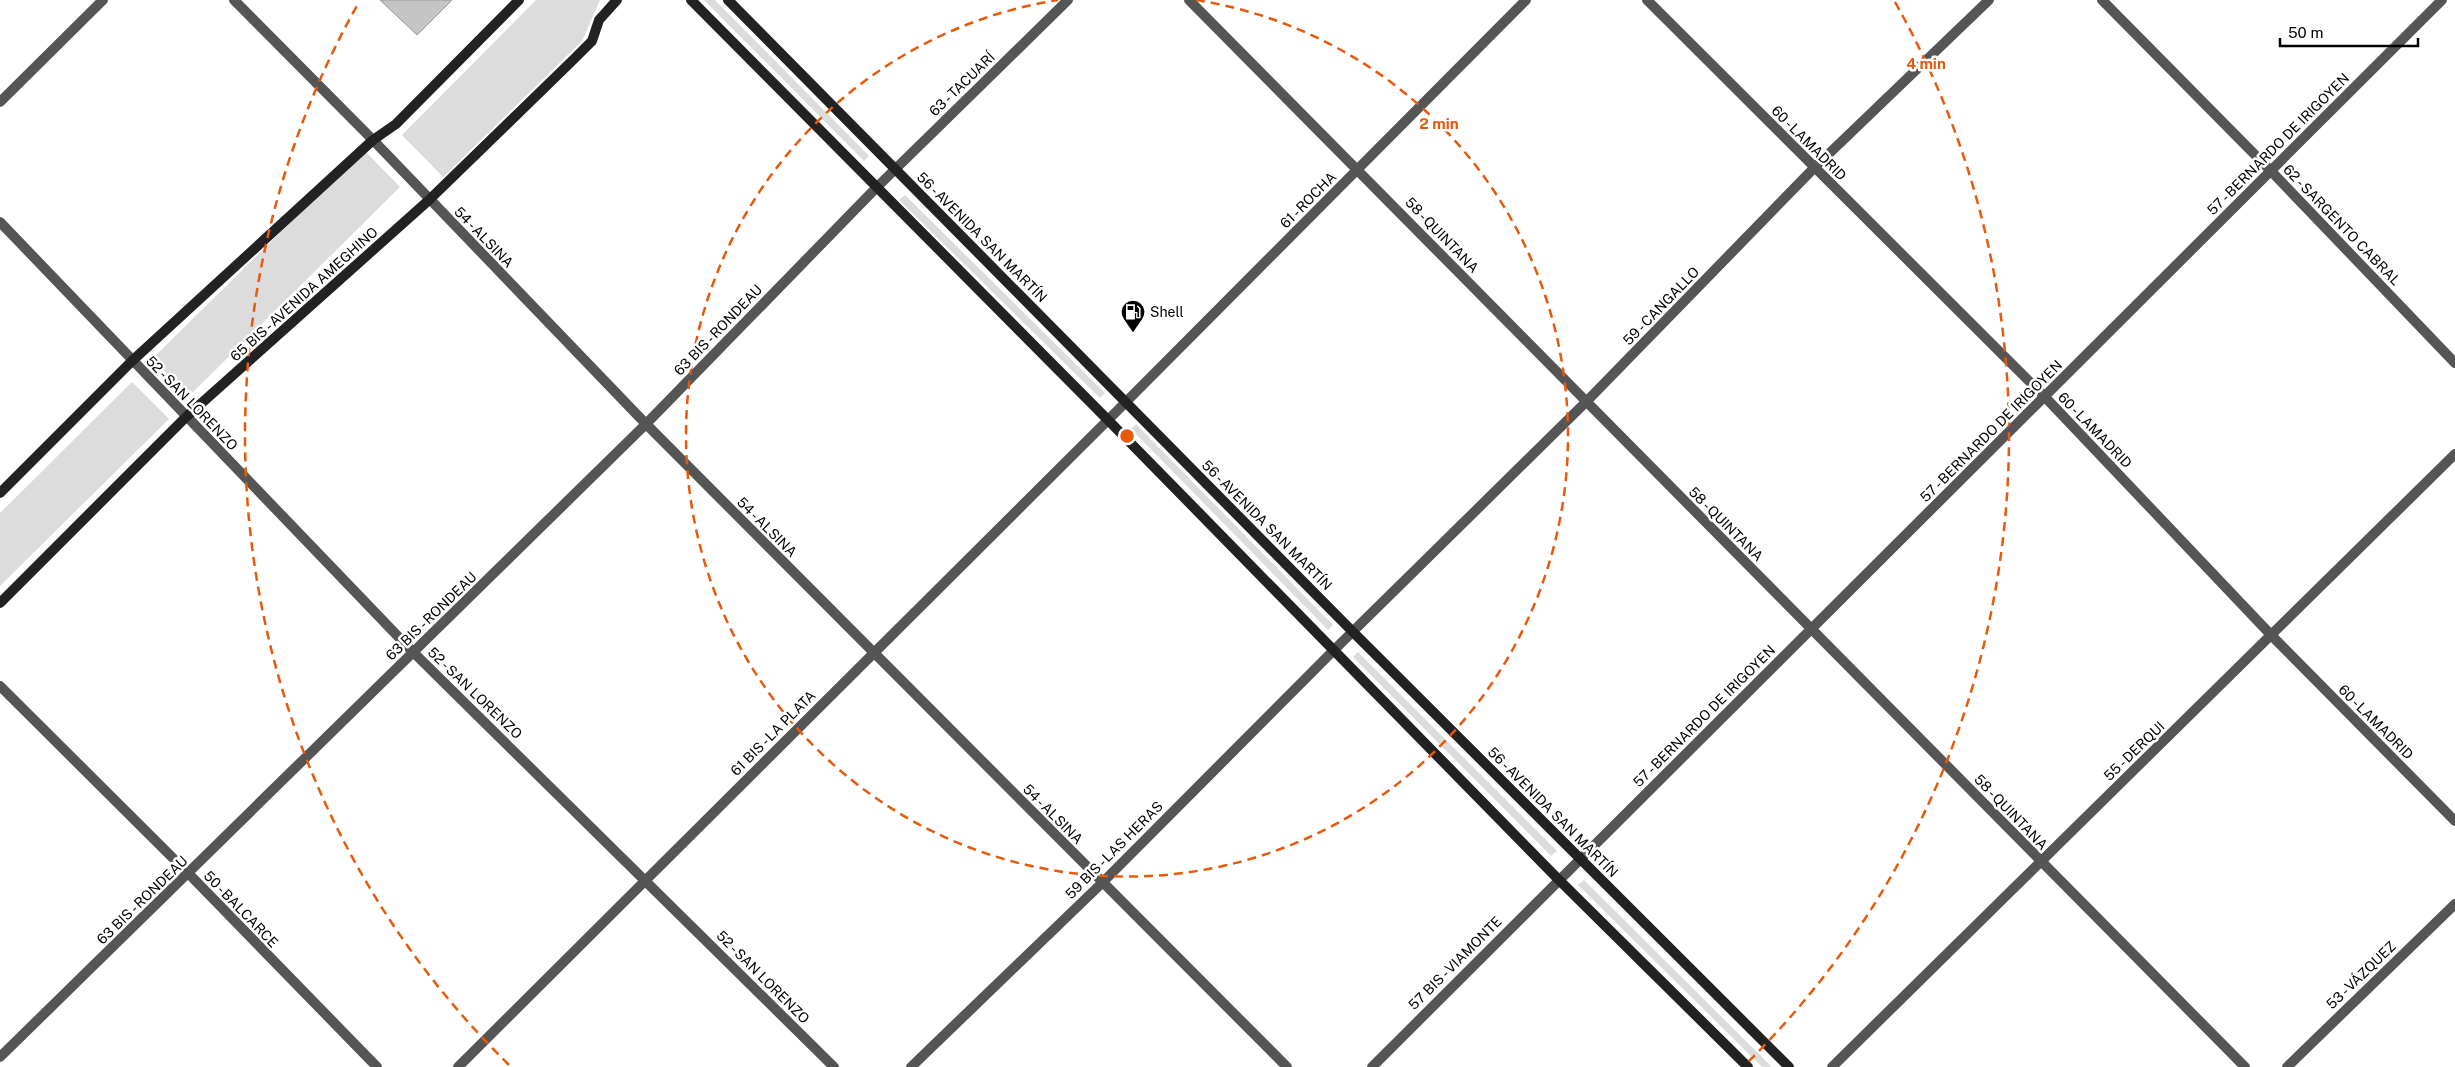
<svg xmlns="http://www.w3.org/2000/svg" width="2455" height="1067" viewBox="0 0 2455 1067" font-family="'Public Sans',sans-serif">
<rect width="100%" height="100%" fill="#fff"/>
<path fill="#dcdcdc" d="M 536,0 L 600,0 L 582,41 L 443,177 L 402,135 Z
M 704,0 L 715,0 L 869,156 L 864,161 Z
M 364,150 L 400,187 L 189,396 L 152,359 Z
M 905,195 L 1105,393 L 1100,398 L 899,200 Z
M 132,382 L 169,419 L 0,586 L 0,513 Z
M 1136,424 L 1333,625 L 1328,630 L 1131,429 Z
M 1358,652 L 1557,851 L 1551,856 L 1353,657 Z
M 1584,880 L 1772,1067 L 1762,1067 L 1578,885 Z"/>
<path fill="#c4c4c4" stroke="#999" d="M 380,0 L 452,0 L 417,35 Z"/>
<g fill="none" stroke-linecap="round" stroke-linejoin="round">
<path stroke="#555" stroke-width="10" d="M 234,0 L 373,140 L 646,424 L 1287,1067
M 1189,0 L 2245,1067
M 1647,0 L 2045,397 L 2272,636 L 2455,821
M 2102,0 L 2270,170 L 2455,363
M 0,102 L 103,0
M 0,222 L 413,652 L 834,1067
M 0,686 L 189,874 L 377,1067
M 0,1057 L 646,424 L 876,188 L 1068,0
M 458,1067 L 1108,420 L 1526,0
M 911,1067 L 1102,883 L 1334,650 L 1586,402 L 1814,168 L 1989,0
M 1372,1067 L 2442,0
M 1832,1067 L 2455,454
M 2287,1067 L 2455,904"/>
<path stroke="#222" stroke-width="10" d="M 691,0 L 1108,420 L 1558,879 L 1748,1067
M 728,0 L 1353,632 L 1789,1067
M 0,493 L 132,361 L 373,140 L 396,124 L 519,0
M 0,603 L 186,417 L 429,200 L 574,59 L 592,41 L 599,20 L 617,0"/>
</g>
<g fill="none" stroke="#e8590c" stroke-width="2.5" stroke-dasharray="9 6">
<path d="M1196 0A441 441 0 1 1 1058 0"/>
<path d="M509 1065A882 882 0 0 1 359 2M1895 2A882 882 0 0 1 1745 1065"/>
</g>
<defs>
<symbol id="fuel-pin" viewBox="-11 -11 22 30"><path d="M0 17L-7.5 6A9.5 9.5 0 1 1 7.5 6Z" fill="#000" stroke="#fff"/><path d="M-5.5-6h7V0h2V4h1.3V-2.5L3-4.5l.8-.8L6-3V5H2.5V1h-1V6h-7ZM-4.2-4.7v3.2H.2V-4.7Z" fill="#fff"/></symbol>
</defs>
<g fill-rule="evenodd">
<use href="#fuel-pin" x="1119" y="298" width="28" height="38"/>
</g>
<g text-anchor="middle" stroke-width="5" stroke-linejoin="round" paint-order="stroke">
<g font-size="14" fill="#000" stroke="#fff">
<text transform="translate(962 84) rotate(-44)" y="5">63 - TACUARÍ</text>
<text transform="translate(1809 143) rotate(45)" y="5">60 - LAMADRID</text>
<text transform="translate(2278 144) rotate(-45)" y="5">57 - BERNARDO DE IRIGOYEN</text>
<text transform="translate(1308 200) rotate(-45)" y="5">61 - ROCHA</text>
<text transform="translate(2342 225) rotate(46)" y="5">62 - SARGENTO CABRAL</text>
<text transform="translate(1442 235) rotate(46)" y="5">58 - QUINTANA</text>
<text transform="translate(484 237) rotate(46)" y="5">54 - ALSINA</text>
<text transform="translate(982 237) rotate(45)" y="5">56 - AVENIDA SAN MARTÍN</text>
<text transform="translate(304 294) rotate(-42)" y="5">65 BIS - AVENIDA AMEGHINO</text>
<text transform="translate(1661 306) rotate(-46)" y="5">59 - CANGALLO</text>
<text transform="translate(718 330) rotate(-46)" y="5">63 BIS - RONDEAU</text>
<text transform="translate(192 403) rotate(46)" y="5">52 - SAN LORENZO</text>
<text transform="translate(2095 430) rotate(46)" y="5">60 - LAMADRID</text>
<text transform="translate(1991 431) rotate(-45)" y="5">57 - BERNARDO DE IRIGOYEN</text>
<text transform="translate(1726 524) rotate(45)" y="5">58 - QUINTANA</text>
<text transform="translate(1267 525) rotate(45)" y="5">56 - AVENIDA SAN MARTÍN</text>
<text transform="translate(767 527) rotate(45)" y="5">54 - ALSINA</text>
<text transform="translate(431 616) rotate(-44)" y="5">63 BIS - RONDEAU</text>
<text transform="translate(475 693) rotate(44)" y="5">52 - SAN LORENZO</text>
<text transform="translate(1704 716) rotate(-45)" y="5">57 - BERNARDO DE IRIGOYEN</text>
<text transform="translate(2376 722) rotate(45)" y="5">60 - LAMADRID</text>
<text transform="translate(773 733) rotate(-45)" y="5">61 BIS - LA PLATA</text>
<text transform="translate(2134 751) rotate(-44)" y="5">55 - DERQUI</text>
<text transform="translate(1553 812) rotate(45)" y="5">56 - AVENIDA SAN MARTÍN</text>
<text transform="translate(2011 812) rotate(46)" y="5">58 - QUINTANA</text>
<text transform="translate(1053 814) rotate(45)" y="5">54 - ALSINA</text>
<text transform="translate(1114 850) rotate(-45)" y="5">59 BIS - LAS HERAS</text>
<text transform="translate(142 900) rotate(-44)" y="5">63 BIS - RONDEAU</text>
<text transform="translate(241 909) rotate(46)" y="5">50 - BALCARCE</text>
<text transform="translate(1455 963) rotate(-45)" y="5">57 BIS - VIAMONTE</text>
<text transform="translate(2361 975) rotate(-44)" y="5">53 - VÁZQUEZ</text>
<text transform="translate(763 977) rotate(45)" y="5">52 - SAN LORENZO</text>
</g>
<g font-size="14" fill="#000" stroke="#fff" text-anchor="start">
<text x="1150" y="317">Shell</text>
</g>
</g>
<circle cx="1127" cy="436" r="8" fill="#e8590c" stroke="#fff" stroke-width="2.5"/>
<g font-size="15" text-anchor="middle" font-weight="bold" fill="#e8590c" stroke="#fff" stroke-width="5" stroke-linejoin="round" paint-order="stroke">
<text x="1926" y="69">4 min</text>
<text x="1439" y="129">2 min</text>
</g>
<path d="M2280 38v8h138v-8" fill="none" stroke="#000000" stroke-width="2.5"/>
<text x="2288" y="38" font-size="15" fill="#000000" stroke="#ffffff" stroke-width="4" paint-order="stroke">50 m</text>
</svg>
